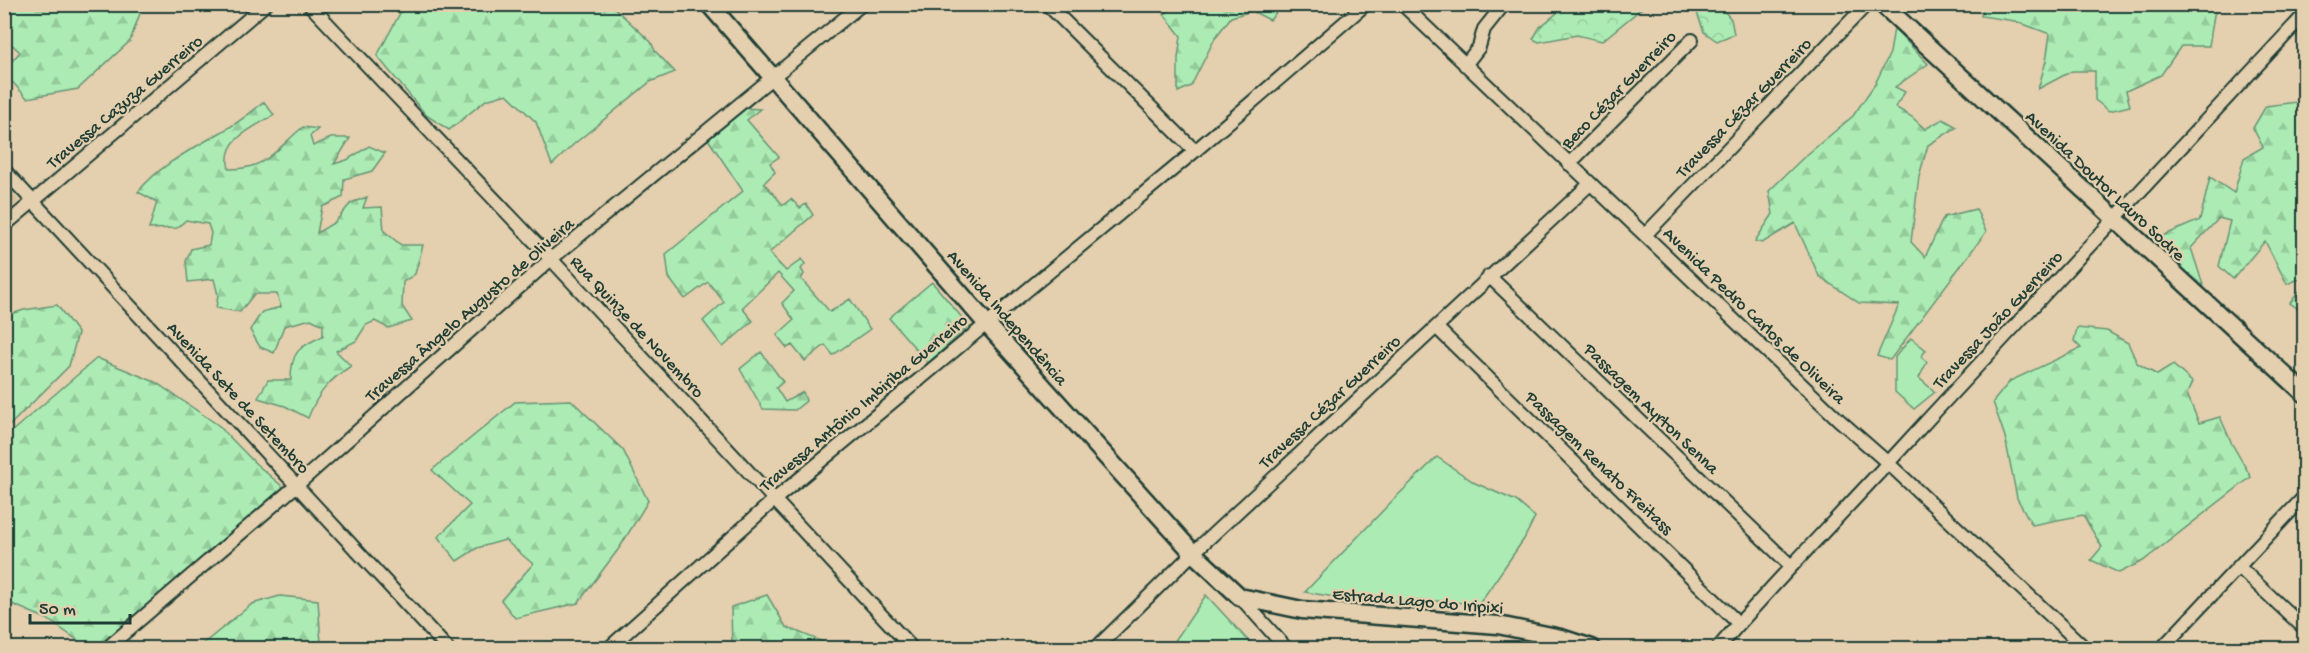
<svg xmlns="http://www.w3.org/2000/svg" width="2309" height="653" viewBox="0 0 2309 653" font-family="'Gochi Hand',sans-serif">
<defs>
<pattern id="forest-firs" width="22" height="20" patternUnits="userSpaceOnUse" patternTransform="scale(1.5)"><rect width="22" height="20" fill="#acecb4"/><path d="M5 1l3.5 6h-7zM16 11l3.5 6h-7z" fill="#94cb9b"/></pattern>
<pattern id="park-crowns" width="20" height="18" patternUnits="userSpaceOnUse" patternTransform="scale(1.5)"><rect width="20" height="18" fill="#acecb4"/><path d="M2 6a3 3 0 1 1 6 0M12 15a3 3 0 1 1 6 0" fill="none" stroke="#94cb9b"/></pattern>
</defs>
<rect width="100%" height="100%" fill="#e4cfae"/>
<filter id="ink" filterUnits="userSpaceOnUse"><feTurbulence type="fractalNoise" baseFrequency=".0167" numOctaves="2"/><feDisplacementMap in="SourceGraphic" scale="12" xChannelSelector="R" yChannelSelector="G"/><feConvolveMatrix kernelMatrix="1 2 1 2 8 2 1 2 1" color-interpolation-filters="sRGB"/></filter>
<g filter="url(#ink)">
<path fill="#d6c09d" d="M 5,185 L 19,201 L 5,213 L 4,213 Z"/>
<path fill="#acecb4" stroke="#669474" stroke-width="1.5" d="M 1911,338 L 1926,350 L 1921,357 L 1927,362 L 1919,378 L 1935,392 L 1914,409 L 1895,392 L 1895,357 Z
M 1437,457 L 1475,483 L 1516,501 L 1535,517 L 1524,539 L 1479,604 L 1440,601 L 1359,601 L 1305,592 L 1394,499 Z
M 1206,595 L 1255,648 L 1170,648 Z"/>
<path fill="url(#forest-firs)" stroke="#669474" stroke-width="1.5" d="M 5,4 L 143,4 L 143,5 L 130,41 L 78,89 L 27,98 L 5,74 L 5,69 L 20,52 L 5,38 Z
M 405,4 L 611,5 L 651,42 L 655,51 L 675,72 L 650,82 L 574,144 L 552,165 L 536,122 L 507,94 L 486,100 L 449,130 L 426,115 L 377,56 Z
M 1150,5 L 1186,5 L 1194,9 L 1197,5 L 1282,5 L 1270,20 L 1252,11 L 1231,17 L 1215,38 L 1191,86 L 1178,92 L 1178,58 L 1181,36 L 1164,14 L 1168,12 L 1165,8 Z
M 1984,5 L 1984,4 L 2219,5 L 2214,15 L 2209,46 L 2181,46 L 2161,75 L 2126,91 L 2130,106 L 2109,111 L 2095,100 L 2095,71 L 2072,71 L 2038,89 L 2046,61 L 2050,34 L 2015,21 L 1981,16 Z
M 1894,28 L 1928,64 L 1895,87 L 1905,92 L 1895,107 L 1912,117 L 1925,129 L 1943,119 L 1957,127 L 1928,145 L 1919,176 L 1911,242 L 1925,257 L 1944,217 L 1976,209 L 1986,232 L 1890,360 L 1877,356 L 1899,305 L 1859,303 L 1819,276 L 1795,223 L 1762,243 L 1755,241 L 1773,214 L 1769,191 L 1803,158 L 1853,116 L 1875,84 L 1890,53 Z
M 2304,85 L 2304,298 L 2297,308 L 2290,303 L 2303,286 L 2299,279 L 2287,284 L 2265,241 L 2233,279 L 2219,266 L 2230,221 L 2219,218 L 2191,248 L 2205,291 L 2139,232 L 2158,238 L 2200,220 L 2210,177 L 2234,193 L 2244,158 L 2263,147 L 2253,128 L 2266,106 L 2297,102 Z
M 264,102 L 274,115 C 253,128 221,139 229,169 C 267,170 277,148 303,127 L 318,129 L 310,136 L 313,146 L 331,138 L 350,138 L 334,164 L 347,160 L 369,146 L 385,153 L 372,171 L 344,179 L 343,197 L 322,207 L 317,233 L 335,222 L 351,203 L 367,197 L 363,208 L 382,207 L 384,231 L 401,245 L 423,245 L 415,274 L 403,282 L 402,306 L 412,321 L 388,328 L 375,321 L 366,325 L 356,341 L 336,351 L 351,366 C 330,379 317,394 308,418 L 285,406 L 258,398 L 268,380 L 291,380 C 291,352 298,347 323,336 L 323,325 L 311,319 L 284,326 L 274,353 L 260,347 L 250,330 L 262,312 L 281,307 L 277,294 L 254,294 L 240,312 L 216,308 L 218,295 L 214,279 L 188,282 L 186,261 L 191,249 L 209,245 L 211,233 L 208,224 L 186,220 L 177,228 L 149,229 L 157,202 L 138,192 C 161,163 198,146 230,127 C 242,120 253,111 264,102 Z
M 741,108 L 760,109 L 747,120 L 779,157 L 770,163 L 775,172 L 764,183 L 783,205 L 791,199 L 800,208 L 806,204 L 813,215 L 769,253 L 786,271 L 802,259 L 805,264 L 801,269 L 804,274 L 801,279 L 830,312 L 850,299 L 870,329 L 833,355 L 825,345 L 805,361 L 792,345 L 787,348 L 777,335 L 794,320 L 782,303 L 794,291 L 778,273 L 742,308 L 753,321 L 723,347 L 703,321 L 724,302 L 708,282 L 685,299 L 669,278 L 666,254 L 743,191 L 708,139 Z
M 932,282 L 969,326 L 928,363 L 889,318 Z
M 57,305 L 78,333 L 69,366 L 5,430 L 5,316 L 24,310 Z
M 2077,328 L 2107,331 L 2128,343 L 2137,363 L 2157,375 L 2173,365 L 2192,382 L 2187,394 L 2199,423 L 2220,417 L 2232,444 L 2251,477 L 2143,561 L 2119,573 L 2091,560 L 2102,547 L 2083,515 L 2032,525 L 2017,498 L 2005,437 L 1993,402 L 2010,381 L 2081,348 L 2074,341 Z
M 761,352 L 783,382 L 776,388 L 785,402 L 803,392 L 806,401 L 795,410 L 763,409 L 740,369 Z
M 97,358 L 155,382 L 218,425 L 255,463 L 283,487 L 97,648 L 89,648 L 47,619 L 5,601 L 4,438 Z
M 571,400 L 623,450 L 648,501 L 620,547 L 578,603 L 515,618 L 501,600 L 533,564 L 505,540 L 477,548 L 457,561 L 438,537 L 470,505 L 432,470 L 515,402 Z
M 767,595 L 786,627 L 835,647 L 732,648 L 731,607 Z
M 280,596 L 318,600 L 321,644 L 363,648 L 198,648 L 252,604 Z"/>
<path fill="url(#park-crowns)" stroke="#669474" stroke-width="1.5" d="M 1640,5 L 1642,8 L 1602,41 L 1577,35 L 1539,42 L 1533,39 L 1540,27 L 1567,5 Z
M 1691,5 L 1719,5 L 1731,19 L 1734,34 L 1717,41 L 1704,32 L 1696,10 Z"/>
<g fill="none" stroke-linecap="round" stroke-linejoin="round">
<defs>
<path id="street" d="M 309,4 L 551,259 L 912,648
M 1047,4 L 1195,151
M 1402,4 L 1838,419 L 1888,463 L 2085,648
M 1465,65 L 1479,47 L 1484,29 L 1504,4
M 1569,164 L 1692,40
M 4,170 L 447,648
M 4,226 L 266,4
M 1645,235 L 1867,4
M 1489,276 L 1790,565
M 1436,327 L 1739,624
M 2240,568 L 2304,628
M 1240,597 L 1286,648
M 107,648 L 297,485 L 551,259 L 862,4
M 609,648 L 774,500 L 1195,151 L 1366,4
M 1096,648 L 1193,553 L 1590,184
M 1718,648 C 1776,580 1839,517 1899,451 C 2033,305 2168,160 2304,15
M 2162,648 L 2304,497"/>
<path id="secondary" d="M 709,4 L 986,323 L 1193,553 L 1240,597 L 1302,610 L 1498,625 L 1561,638 L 1592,648
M 1882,4 L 2304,393"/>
</defs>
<use href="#street" stroke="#1f3d34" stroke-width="16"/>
<use href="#secondary" stroke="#1f3d34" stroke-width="21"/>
<use href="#street" stroke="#e4cfae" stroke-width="12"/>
<use href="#secondary" stroke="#e4cfae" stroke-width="16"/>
</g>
</g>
<g text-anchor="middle" stroke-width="4.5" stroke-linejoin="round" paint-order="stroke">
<g font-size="18" fill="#1f3d34" stroke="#e4cfae">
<text transform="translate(1618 89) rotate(-46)" y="6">Beco Cézar Guerreiro</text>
<text transform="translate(124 101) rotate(-40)" y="6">Travessa Cazuza Guerreiro</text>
<text transform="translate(1743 107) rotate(-46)" y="6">Travessa Cézar Guerreiro</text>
<text transform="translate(2106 185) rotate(43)" y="6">Avenida Doutor Lauro Sodre</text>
<text transform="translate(469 309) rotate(-41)" y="6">Travessa Ângelo Augusto de Oliveira</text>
<text transform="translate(1755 315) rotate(44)" y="6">Avenida Pedro Carlos de Oliveira</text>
<text transform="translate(1008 317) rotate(49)" y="6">Avenida Independência</text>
<text transform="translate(1997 319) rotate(-47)" y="6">Travessa João Guerreiro</text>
<text transform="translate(638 326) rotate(47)" y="6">Rua Quinze de Novembro</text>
<text transform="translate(239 397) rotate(47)" y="6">Avenida Sete de Setembro</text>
<text transform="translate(1329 401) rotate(-43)" y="6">Travessa Cézar Guerreiro</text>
<text transform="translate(863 402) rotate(-40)" y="6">Travessa Antônio Imbiriba Guerreiro</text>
<text transform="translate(1652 408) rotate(44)" y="6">Passagem Ayrton Senna</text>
<text transform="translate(1600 462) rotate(44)" y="6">Passagem Renato Freitass</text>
<text transform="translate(1418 600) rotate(5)" y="6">Estrada Lago do Iripixi</text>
</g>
</g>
<rect width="2309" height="653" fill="none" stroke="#e4cfae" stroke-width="24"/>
<rect x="12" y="12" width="2285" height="629" fill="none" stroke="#1f3d34" stroke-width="2" filter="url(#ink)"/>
<path d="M30 614v9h100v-9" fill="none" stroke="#1f3d34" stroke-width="3"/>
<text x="39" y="614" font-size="18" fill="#1f3d34" stroke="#e4cfae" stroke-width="4.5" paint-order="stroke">50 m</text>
</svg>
